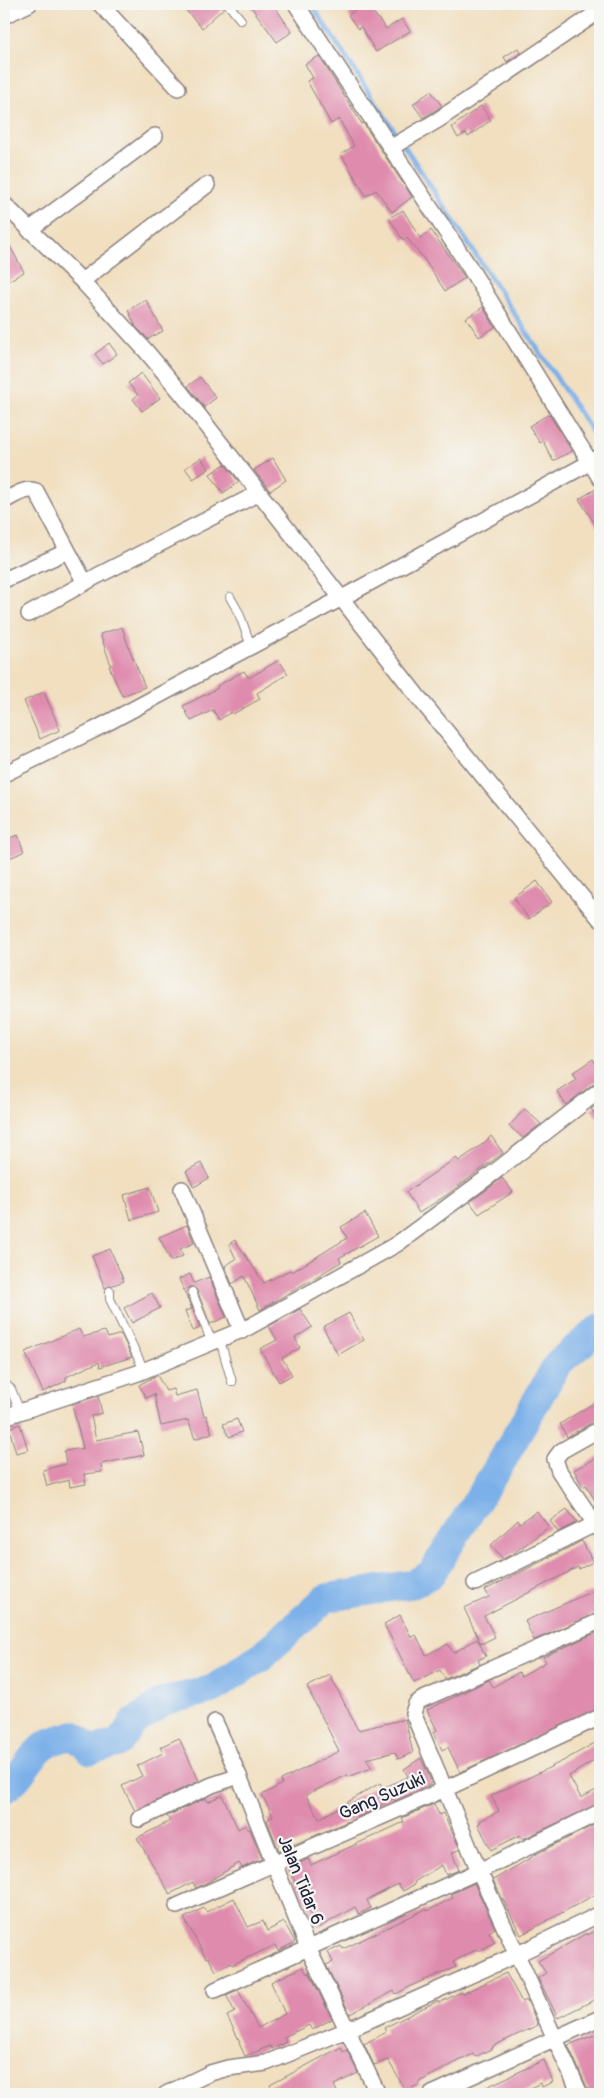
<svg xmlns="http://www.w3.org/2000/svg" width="604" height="2098" viewBox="0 0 604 2098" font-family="Pangolin,sans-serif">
<rect width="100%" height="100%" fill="#f6f6f2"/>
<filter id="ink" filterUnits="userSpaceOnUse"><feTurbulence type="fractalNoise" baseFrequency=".02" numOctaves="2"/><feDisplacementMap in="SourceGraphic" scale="10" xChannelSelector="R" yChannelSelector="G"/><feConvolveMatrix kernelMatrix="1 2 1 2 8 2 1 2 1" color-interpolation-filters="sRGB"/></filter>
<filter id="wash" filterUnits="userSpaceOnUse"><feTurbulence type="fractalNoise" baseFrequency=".0096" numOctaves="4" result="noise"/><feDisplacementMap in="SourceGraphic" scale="20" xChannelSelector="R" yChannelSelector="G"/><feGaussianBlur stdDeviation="1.12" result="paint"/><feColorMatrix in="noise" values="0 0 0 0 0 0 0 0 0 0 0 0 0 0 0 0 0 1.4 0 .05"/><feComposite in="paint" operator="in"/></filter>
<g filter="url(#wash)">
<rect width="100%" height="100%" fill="#f1dfc0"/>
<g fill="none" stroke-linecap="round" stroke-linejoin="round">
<path stroke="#7bb0e9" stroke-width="5" d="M 311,4 L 600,444"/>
<path stroke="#7bb0e9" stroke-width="29" d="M 4,1789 C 22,1779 29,1755 47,1744 C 54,1739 65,1738 73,1735 L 91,1750 L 119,1743 L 133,1723 L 165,1701 L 213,1689 L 262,1656 L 326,1598 L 413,1584 L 431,1574 L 502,1461 L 558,1363 L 600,1328"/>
</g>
<g id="blocks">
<path fill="#df8bad" d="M 180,4 L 222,4 L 224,8 L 202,28 Z
M 249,4 L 273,4 L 292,32 L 277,42 Z
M 364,4 L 367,4 L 386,29 L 402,19 L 410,31 L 376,52 L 361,27 L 358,29 L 348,15 Z
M 518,48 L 521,53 L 507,62 L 504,57 Z
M 319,56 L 362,124 L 363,123 L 412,197 L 392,212 L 376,190 L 366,196 L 341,154 L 354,146 L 339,119 L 331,124 L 307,81 L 313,78 L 305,64 Z
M 431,91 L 442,106 L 423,118 L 413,104 Z
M 481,106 L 491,120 L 468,137 L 466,133 L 458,138 L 452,127 Z
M 403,210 L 420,238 L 431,230 L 465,278 L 445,291 L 424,259 L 407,238 L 404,241 L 389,218 Z
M 4,235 L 24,272 L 8,281 L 4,274 Z
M 146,300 L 163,331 L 148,339 L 136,327 L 128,310 Z
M 483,307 L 495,327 L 479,337 L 466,318 Z
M 109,343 L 117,354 L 103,364 L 95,354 Z
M 141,373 L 160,398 L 142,411 L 133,399 L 138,395 L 128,383 Z
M 200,377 L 216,398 L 204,407 L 188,386 Z
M 549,414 L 572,451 L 553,461 L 543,441 L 540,443 L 529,426 Z
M 201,458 L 209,469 L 193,479 L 185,468 Z
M 273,458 L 286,480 L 270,491 L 254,470 Z
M 225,464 L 239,482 L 223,493 L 210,474 Z
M 599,487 L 600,487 L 600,532 L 579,499 Z
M 122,627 L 129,648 L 145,687 L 122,696 L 109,666 L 111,665 L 100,634 Z
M 279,660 L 288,674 L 257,693 L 260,699 L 233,714 L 231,712 L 219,720 L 213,710 L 191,721 L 183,706 L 218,688 L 217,686 L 244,671 L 249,678 Z
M 44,692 L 60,730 L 40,739 L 24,701 Z
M 18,835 L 24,852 L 4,860 L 4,840 Z
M 537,881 L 552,902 L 529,919 L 514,898 Z
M 593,1059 L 600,1070 L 600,1081 L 594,1083 L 566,1105 L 557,1091 L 576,1079 L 572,1073 Z
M 600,1102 L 600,1121 L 591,1109 Z
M 525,1109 L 541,1124 L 523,1138 L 509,1126 Z
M 491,1136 L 503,1153 L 448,1194 L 419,1213 L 406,1192 L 456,1158 L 459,1161 L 484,1143 Z
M 201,1163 L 209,1178 L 194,1187 L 186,1171 Z
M 502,1178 L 513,1192 L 479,1214 L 470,1202 Z
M 150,1187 L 158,1212 L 131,1220 L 124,1195 Z
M 365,1213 L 378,1236 L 339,1258 L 341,1262 L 260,1310 L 244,1276 L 232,1284 L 225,1266 L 236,1259 L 229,1244 L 235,1240 L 264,1283 L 290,1270 L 292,1272 L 347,1238 L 341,1227 Z
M 187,1225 L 194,1243 L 180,1249 L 183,1256 L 171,1261 L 159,1237 Z
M 110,1249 L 124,1281 L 105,1288 L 92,1256 Z
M 190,1274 L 194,1283 L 209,1277 L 226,1317 L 210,1324 L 197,1290 L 193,1287 L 190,1287 L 187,1294 L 200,1328 L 193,1331 L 185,1311 L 192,1309 L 179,1279 Z
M 152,1293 L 160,1308 L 132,1323 L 124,1308 Z
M 300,1309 L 312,1327 L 295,1338 L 300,1348 L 282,1358 L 292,1375 L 279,1382 L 260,1349 L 277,1340 L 269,1326 Z
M 349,1313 L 364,1340 L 338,1355 L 323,1327 Z
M 79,1329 L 83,1337 L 105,1331 L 108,1338 L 121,1334 L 132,1357 L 100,1367 L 99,1362 L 66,1377 L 66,1381 L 43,1392 L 25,1352 Z
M 157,1375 L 166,1391 L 173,1389 L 175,1396 L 197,1390 L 204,1416 L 206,1415 L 212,1433 L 195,1439 L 188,1420 L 161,1426 L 154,1394 L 146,1398 L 139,1385 Z
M 98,1396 L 102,1413 L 91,1416 L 96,1440 L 138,1432 L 144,1455 L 101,1464 L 102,1472 L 84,1474 L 86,1484 L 70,1487 L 69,1480 L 47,1486 L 43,1470 L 66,1464 L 64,1451 L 83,1448 L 72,1404 Z
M 600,1399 L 600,1418 L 567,1437 L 560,1424 Z
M 237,1419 L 242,1432 L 229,1437 L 223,1424 Z
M 20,1424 L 28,1450 L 16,1453 L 9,1428 Z
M 600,1456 L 600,1509 L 586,1485 L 583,1487 L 574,1470 Z
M 567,1509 L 577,1522 L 558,1532 L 550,1521 Z
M 537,1511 L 549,1527 L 514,1553 L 503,1559 L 491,1545 L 518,1520 L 520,1523 Z
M 582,1541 L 593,1562 L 579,1569 L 578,1567 L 484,1616 L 495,1637 L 481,1644 L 464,1608 L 489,1597 L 485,1590 Z
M 600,1588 L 600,1612 L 534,1640 L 525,1621 Z
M 400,1615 L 411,1637 L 416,1635 L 426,1655 L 448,1644 L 453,1653 L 477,1639 L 486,1656 L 478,1660 L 480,1664 L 445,1679 L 440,1670 L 414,1683 L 384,1624 Z
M 600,1631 L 600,1708 L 460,1772 L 448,1747 L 442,1750 L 434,1732 L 437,1730 L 427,1710 L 489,1680 L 493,1687 L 519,1672 L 521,1676 L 546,1662 L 543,1657 Z
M 330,1675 L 358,1730 L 405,1719 L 413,1753 L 398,1759 L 395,1752 L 366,1759 L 372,1768 L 348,1777 L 347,1775 L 306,1795 L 319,1819 L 380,1783 L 383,1788 L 408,1777 L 404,1769 L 421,1758 L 432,1783 L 426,1787 L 395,1801 L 393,1798 L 372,1811 L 279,1851 L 267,1820 L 273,1816 L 262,1795 L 282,1784 L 281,1780 L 339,1751 L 307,1687 Z
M 179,1738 L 199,1781 L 135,1811 L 122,1786 L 142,1776 L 137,1766 L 163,1753 L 160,1747 Z
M 600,1740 L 600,1757 L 569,1776 L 581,1798 L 600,1788 L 600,1803 L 523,1839 L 520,1835 L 491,1850 L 478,1824 L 481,1822 L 480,1821 L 499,1811 L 491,1796 L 563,1761 Z
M 222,1795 L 238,1829 L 246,1825 L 248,1830 L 250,1829 L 262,1859 L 242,1868 L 239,1863 L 206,1883 L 196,1888 L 193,1882 L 170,1894 L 137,1838 L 170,1821 L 167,1816 L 206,1798 L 208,1802 Z
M 434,1804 L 439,1815 L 443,1813 L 460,1849 L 452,1853 L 459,1870 L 446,1875 L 442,1865 L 414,1882 L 415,1884 L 403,1891 L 398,1884 L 367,1900 L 371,1908 L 359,1914 L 355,1907 L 318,1928 L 288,1868 L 308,1859 L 311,1865 L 404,1822 L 402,1818 Z
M 600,1822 L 600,1892 L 521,1935 L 493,1880 L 532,1857 L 532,1856 Z
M 474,1883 L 495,1928 L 489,1932 L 495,1942 L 479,1951 L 477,1949 L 453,1962 L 456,1967 L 415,1984 L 396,1994 L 394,1991 L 350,2014 L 326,1965 L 333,1962 L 328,1952 L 341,1946 L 343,1949 L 426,1909 L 427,1911 L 453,1898 L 451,1894 Z
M 234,1898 L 248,1927 L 263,1921 L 267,1931 L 284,1922 L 295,1942 L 278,1951 L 275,1945 L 232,1965 L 230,1963 L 216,1971 L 208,1957 L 206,1958 L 184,1918 L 204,1908 L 206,1912 Z
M 600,1928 L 600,1997 L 558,2018 L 538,1978 L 546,1973 L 538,1961 L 587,1933 L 588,1935 Z
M 303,1967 L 307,1974 L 309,1972 L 332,2019 L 312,2030 L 309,2025 L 284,2037 L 286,2042 L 272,2049 L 270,2046 L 245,2056 L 239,2043 L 240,2042 L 227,2016 L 235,2012 L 226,1995 L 238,1990 L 258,2028 L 285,2014 L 271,1982 Z
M 506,1973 L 522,2002 L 527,2000 L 538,2025 L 493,2046 L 493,2048 L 475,2057 L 473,2054 L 453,2064 L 419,2082 L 420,2084 L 406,2091 L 388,2060 L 374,2065 L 364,2044 L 386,2032 L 384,2028 L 419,2010 L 438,2001 L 439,2003 L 461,1992 L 462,1994 Z
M 600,2033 L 600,2094 L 590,2094 L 568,2045 Z
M 341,2047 L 343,2052 L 347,2050 L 358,2073 L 334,2085 L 338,2094 L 275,2094 L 270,2085 Z
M 544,2060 L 553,2082 L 542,2087 L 540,2083 L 519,2094 L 472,2094 Z"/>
</g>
</g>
<g filter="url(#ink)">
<use href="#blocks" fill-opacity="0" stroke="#8a807e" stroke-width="1"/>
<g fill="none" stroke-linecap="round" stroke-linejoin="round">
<defs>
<path id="service" d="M 228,4 L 241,20
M 230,597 L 239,613 L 251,646
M 110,1291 L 110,1299 L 144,1370
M 192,1292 L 212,1343
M 220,1340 L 232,1382
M 4,1383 L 11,1389 L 20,1412"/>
<path id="minor" d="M 100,4 L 178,88
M 296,4 L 468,265 L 600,478
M 4,16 L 29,4
M 392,147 L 438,120 L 598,12
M 4,204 L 82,281 L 146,351 L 183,395 L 419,698 L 600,919
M 29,230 L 155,136
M 82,281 L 207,185
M 4,501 C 13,496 26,487 36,491 L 68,551
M 4,580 L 68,551 L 85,583
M 29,614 L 97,576 L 259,493
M 4,774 L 94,730 L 340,599 L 600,457
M 182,1189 L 242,1331
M 4,1417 L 138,1373 L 249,1327 L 397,1244 L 492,1174 L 600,1090
M 600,1429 L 561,1451 L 555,1459 L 559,1471 L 600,1531
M 475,1583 L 595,1524
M 215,1722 L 239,1776
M 139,1819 L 212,1785 L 239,1776 L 308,1948 L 378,2094
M 177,1906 L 445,1789 L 600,1717
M 215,1990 L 479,1871 L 600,1812
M 166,2094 L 210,2073 L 228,2068 L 266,2063 L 347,2030 L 516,1955 L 600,1914
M 432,2094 L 600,2018
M 580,2094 L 479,1871 L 413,1713 L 416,1704 L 421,1700 L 600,1621"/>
</defs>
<use href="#service" stroke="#8a807e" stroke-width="10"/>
<use href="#minor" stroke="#8a807e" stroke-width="18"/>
<use href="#service" stroke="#fff" stroke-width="8"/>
<use href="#minor" stroke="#fff" stroke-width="15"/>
</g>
</g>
<g text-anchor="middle" stroke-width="4.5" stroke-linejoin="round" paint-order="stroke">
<g font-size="18" fill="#22223b" stroke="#f6f6f2">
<text transform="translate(382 1796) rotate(-24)" y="6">Gang Suzuki</text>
<text transform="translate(301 1880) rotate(68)" y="6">Jalan Tidar 6</text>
</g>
</g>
<rect width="604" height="2098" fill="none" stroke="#f6f6f2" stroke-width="20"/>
</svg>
